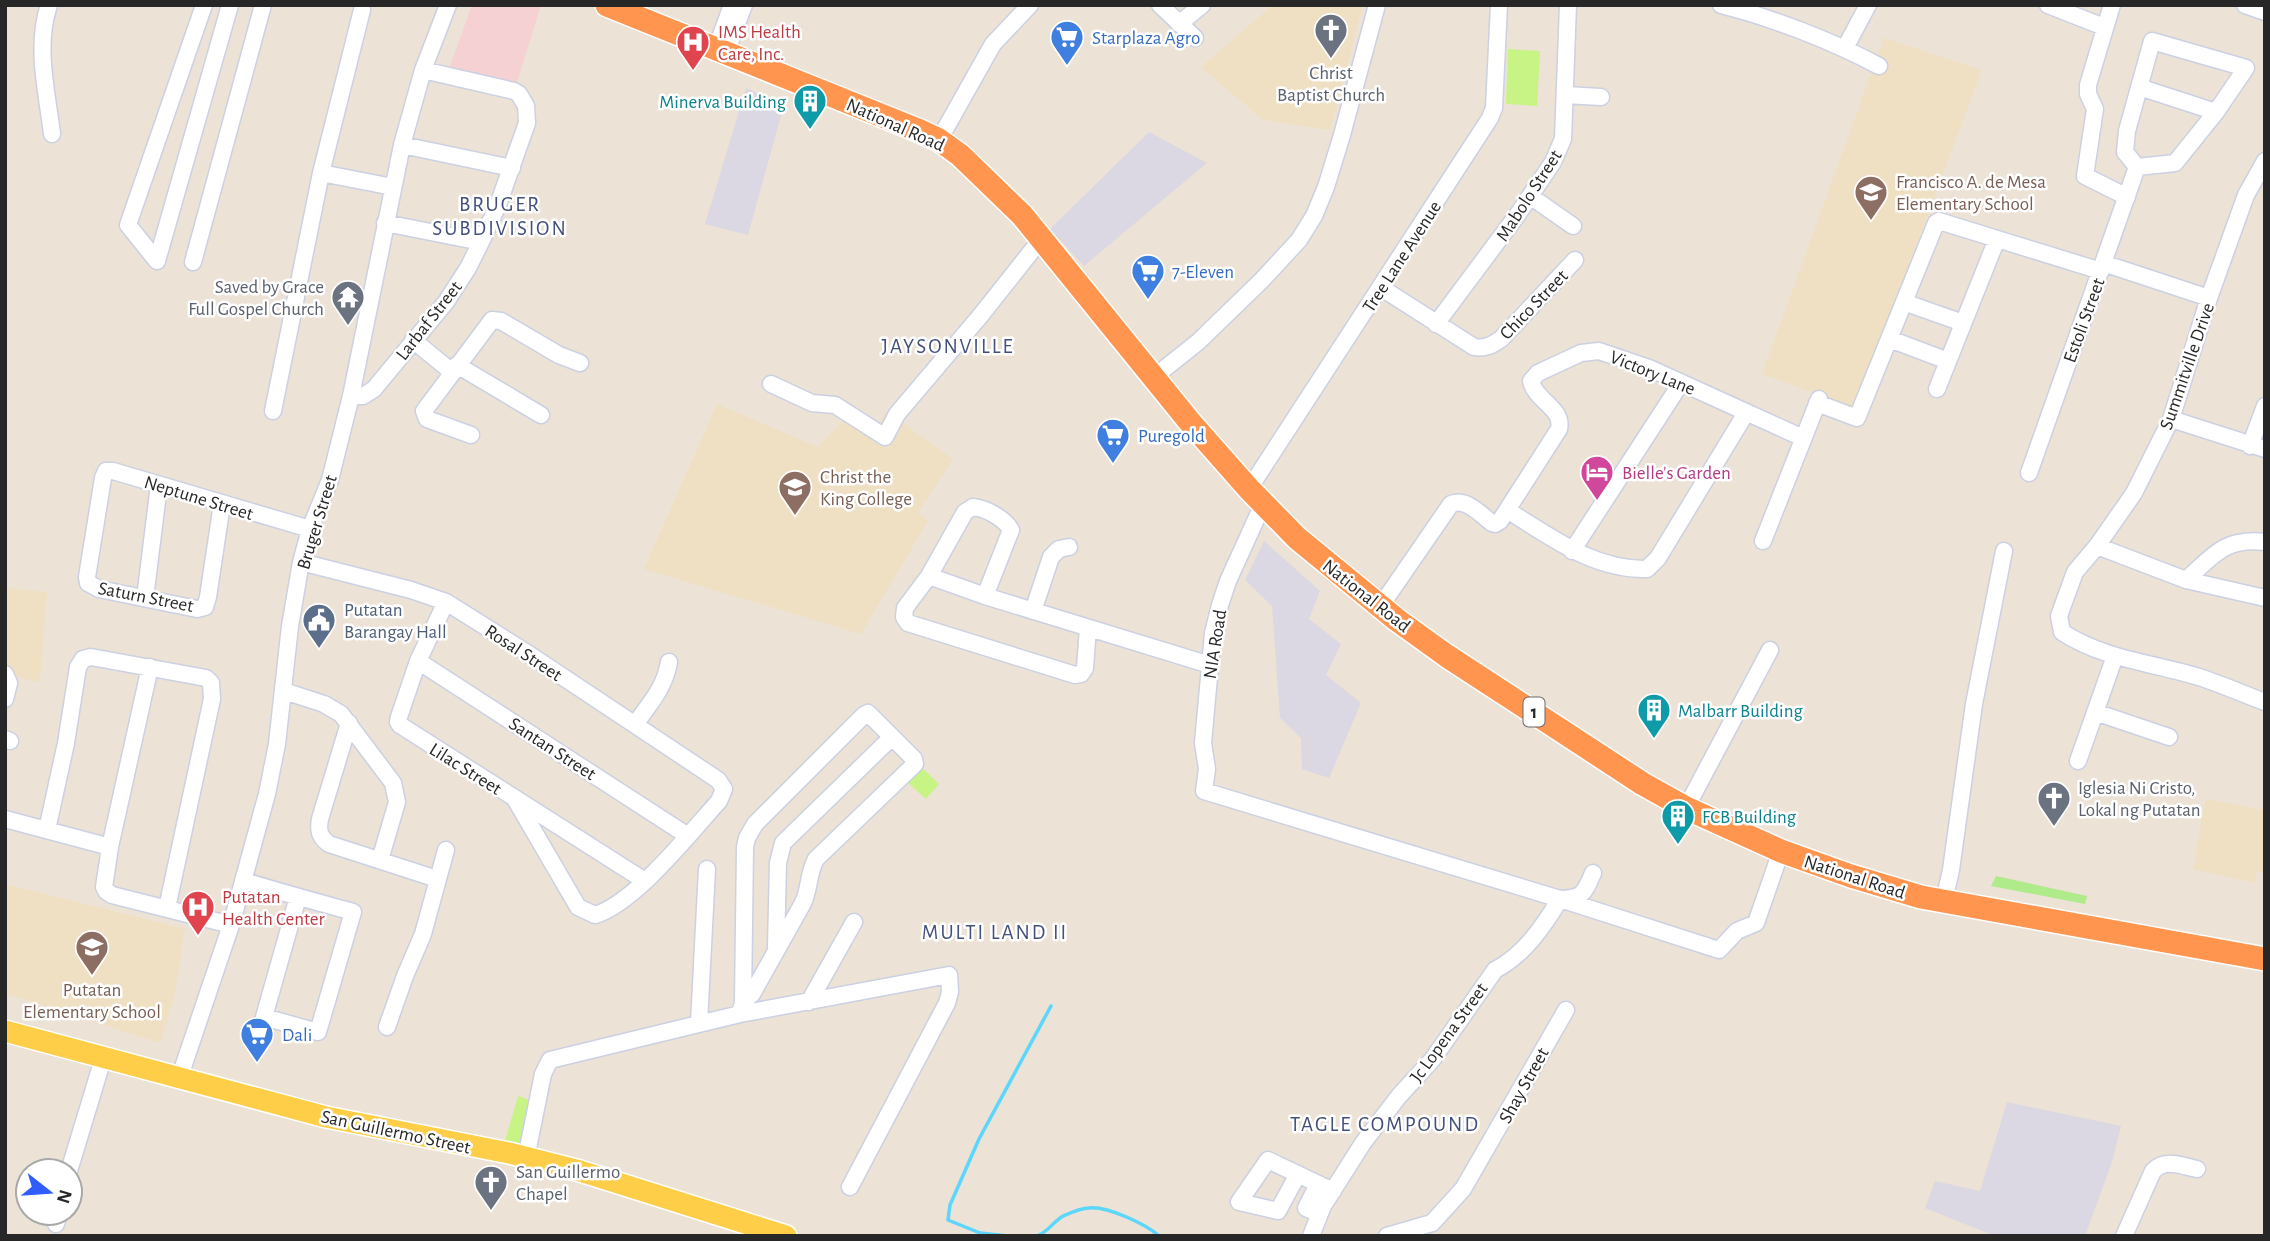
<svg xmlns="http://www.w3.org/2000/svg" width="2270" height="1241" viewBox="0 0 2270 1241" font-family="'Alegreya Sans',sans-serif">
<rect width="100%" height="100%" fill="#ece2d6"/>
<path fill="#dbd8e3" d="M 746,88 L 784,105 L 748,235 L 705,224 Z
M 1149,132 L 1207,163 L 1084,266 L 1050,229 Z
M 1264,541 L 1320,591 L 1309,619 L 1341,644 L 1326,675 L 1361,703 L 1329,778 L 1302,769 L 1301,738 L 1280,718 L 1272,606 L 1245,580 Z
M 2007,1102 L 2121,1126 L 2112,1162 L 2085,1236 L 1995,1236 L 1925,1208 L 1935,1181 L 1980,1191 Z"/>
<path fill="#f0e0c3" d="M 1273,5 L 1363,5 L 1330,130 L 1263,120 L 1201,67 Z
M 1884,38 L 1982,70 L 1855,408 L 1762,374 Z
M 717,404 L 818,447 L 853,410 L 878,426 L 886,411 L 953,459 L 918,513 L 928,521 L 861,634 L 644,569 Z
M 5,588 L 47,592 L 40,682 L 5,675 Z
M 2205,799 L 2265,810 L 2265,873 L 2257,871 L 2255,883 L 2193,869 Z
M 5,884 L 185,929 L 175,994 L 160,1043 L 5,993 Z"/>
<path fill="#f5d1d4" d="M 472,5 L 541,5 L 515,89 L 448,72 Z"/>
<path fill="#afea8b" d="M 1996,876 L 2087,896 L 2085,904 L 1991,886 Z"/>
<path fill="#c8f385" d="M 1508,49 L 1540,51 L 1537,106 L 1506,104 Z
M 919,765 L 939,784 L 926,799 L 906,781 Z
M 518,1096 L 532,1101 L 520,1148 L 504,1144 Z"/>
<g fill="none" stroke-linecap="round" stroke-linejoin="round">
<path stroke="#5bd6fc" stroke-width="3.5" d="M 1008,1236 L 980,1233 L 948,1220 L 950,1205 L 979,1139 L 1051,1006
M 1037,1236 C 1048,1232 1053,1222 1063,1216 C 1070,1213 1081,1208 1089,1208 C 1107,1206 1146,1224 1159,1236"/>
<defs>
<path id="minor" d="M 49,5 C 35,46 47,92 52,134
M 1160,5 L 1195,38
M 1721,5 C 1773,18 1832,41 1879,66
M 2048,5 L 2104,27
M 2112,5 L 2088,85 L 2088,94 L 2095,109 L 2085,176 L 2127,197
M 2245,5 L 2265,12
M 1179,24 L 1202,5
M 2152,41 L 2246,68 L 2216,112 L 2175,163 L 2137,167 L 2125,152 L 2127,131 Z
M 1845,48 L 1868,5
M 716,49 L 732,5
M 726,53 L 744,5
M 2139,87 L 2216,112
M 1565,95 L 1601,97
M 939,140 L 993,44 L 1030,5
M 402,145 L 512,168
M 2265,161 L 2246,195 L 2209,298 L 2171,419 L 2134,493 L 2097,546 L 2075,572 L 2059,616 L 2062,632 C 2103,659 2153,663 2199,677 C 2221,684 2243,694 2265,702
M 321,173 L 393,187
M 1530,196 L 1573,226
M 385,223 L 481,242
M 157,261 L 128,225 L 204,5
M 157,261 L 230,5
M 193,262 L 263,5
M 2103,263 L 2209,298
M 1380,287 L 1474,347 C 1485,349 1492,345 1501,339 L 1575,260
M 1912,305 L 1963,323
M 1436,324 L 1518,214 L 1553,162 L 1563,139 L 1568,5
M 413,340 L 452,372
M 1895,341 L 1948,361
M 457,365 L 541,415
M 1154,377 L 1198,342 L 1262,280 L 1299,240 L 1314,216 L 1326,187 L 1342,135 L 1377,5
M 771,384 L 812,403 L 835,405 L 885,437 L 897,414 L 981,315 L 1042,238
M 1937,389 L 1997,239
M 351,396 L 363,396 L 374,389 L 446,302 L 468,268 L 481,242 L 498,205 L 527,123 L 526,106 L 519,94 L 514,91 L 423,70
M 1817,403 L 1857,418 L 1936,223 L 1939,221 L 2101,271
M 273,411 L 321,173 L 362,10
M 2171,419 L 2265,449
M 471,435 L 427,419 L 424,411 L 492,320 L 501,321 L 559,355 L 580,363
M 2250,446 L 2265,406
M 2029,473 L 2137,167
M 1249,489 L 1490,118 L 1494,108 L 1499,5
M 222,504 L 208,597 L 205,607 L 197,609 L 99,589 L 88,583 L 87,577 L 103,478 L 106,471 L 113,471 L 310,529
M 1263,504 L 1228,581 L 1220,605 L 1213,633 L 1203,743 L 1207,769 L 1204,791 L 1560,899 L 1719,950 L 1737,931 L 1756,923 L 1781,851
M 1507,510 C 1551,537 1593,570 1647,569 L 1658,558 L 1746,413
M 1763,541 L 1819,399
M 2097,546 L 2186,580 L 2265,598
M 1572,551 L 1681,383
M 301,562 L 411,590 L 446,602 L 527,653 L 718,780 L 724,789 L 719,801 C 690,833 635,903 595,915 L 578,907 L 515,799
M 929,576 L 985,596 L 1210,665
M 2186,580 C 2213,556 2225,537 2265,542
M 985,596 L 1011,530 C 1005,519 986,508 973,507 L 965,512 L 929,576 L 905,608 L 904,617 L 908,623 L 1075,675 L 1081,674 L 1085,668 L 1088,628
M 145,598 L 159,485
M 446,602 L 418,661 L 399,717 L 398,722 L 400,725 L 645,881
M 1380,607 L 1451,504 C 1466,497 1481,515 1492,523 L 1495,524 L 1500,521 L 1559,429 C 1564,408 1535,401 1531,381 L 1538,373 L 1581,353 L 1599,351 L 1649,368 L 1803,438
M 1033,611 L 1051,557 L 1059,549 L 1069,547
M 418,661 L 688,836
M 150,667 L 110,847 L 104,887 L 106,891 L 112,895 L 231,925
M 5,674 L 9,683 L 5,699
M 284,691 L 324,704 L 341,714 L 393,783 L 397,802 L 380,860
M 2095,712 L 2169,737
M 349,723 L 320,819 C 318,830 319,837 329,844 L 437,879
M 635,724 C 650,704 665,687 669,662
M 5,739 L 10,741
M 2078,761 L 2115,656
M 1686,808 L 1770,650
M 5,819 L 110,847
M 47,830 L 66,743 L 78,667 L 83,659 L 91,657 L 206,678 L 211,683 L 212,699 L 167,908
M 244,881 C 280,892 317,902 353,912 L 318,1032 L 264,1017 L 298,897
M 1944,901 L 1951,870 L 1974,704 L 2004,551
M 776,947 L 778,863 L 783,843 L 891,738
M 809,1002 L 854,922
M 740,1014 L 743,1002 L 745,847 L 747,838 L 755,824 L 864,715 L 868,713 L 914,759 L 915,764 L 816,859 C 808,873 810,888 803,903 L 752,994 L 743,1002
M 699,1023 L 707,869
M 387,1027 L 405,976 L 423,934 L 446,850
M 179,1079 L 231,925 L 267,794 L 277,744 L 290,626 L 301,562 L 310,529 L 330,480 L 351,396 L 402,145 L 423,70 L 448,5
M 526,1158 L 543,1074 L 550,1060 L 740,1014 L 949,975 L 950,992 L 947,1003 L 850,1187
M 69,1171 L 103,1059
M 1298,1174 L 1278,1211 L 1239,1202 L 1268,1160 L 1333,1191
M 1318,1184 L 1306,1208 L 1319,1214
M 56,1224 L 59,1213
M 1311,1236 L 1323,1206 L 1363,1143 L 1399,1096 L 1432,1060 L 1495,970 C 1524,955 1543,927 1560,899 C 1583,898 1584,894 1593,873
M 1387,1236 L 1432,1223 L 1463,1189 L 1566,1010
M 2124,1236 L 2153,1171 C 2165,1158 2182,1166 2197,1169"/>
<path id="major" d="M 5,1031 L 326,1117 L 509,1153 L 580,1171 L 786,1236"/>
<path id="highway" d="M 607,5 L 920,131 L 939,140 L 960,155 L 1022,215 L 1189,421 L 1249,489 L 1297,538 L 1397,620 L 1447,656 L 1643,784 L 1686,808 L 1781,851 L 1851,876 L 1921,897 L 2265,959"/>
</defs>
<use href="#minor" stroke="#cbd1e3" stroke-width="19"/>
<use href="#major" stroke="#fff" stroke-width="24"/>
<use href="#highway" stroke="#fff" stroke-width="26"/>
<use href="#minor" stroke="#fff" stroke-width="16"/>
<use href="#major" stroke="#ffce48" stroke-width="21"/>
<use href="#highway" stroke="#ff954e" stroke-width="23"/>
</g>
<defs>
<symbol id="church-pin" viewBox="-11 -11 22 30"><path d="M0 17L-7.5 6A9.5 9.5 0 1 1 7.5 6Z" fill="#6b7280" stroke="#fff"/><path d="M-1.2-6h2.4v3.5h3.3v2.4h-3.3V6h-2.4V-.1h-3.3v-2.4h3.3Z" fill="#fff"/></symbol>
<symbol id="supermarket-pin" viewBox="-11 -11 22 30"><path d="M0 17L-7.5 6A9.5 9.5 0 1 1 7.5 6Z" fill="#3f7fe0" stroke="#fff"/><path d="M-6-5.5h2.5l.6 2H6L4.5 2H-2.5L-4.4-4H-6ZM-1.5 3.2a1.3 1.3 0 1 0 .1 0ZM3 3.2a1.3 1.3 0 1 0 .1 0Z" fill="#fff"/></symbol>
<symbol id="hospital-pin" viewBox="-11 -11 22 30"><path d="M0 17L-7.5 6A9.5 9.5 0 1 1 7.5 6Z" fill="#e0444e" stroke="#fff"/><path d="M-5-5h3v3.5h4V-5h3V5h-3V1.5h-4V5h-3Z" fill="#fff"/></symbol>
<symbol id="building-pin" viewBox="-11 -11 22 30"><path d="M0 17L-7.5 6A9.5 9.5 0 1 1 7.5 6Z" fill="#0f9aa8" stroke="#fff"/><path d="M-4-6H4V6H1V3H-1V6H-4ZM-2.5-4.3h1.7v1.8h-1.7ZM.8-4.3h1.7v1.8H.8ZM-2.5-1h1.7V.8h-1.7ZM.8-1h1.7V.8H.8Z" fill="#fff"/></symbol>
<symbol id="school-pin" viewBox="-11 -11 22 30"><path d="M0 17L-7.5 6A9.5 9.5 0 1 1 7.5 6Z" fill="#8d6e63" stroke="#fff"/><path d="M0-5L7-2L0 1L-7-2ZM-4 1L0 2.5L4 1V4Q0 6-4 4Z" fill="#fff"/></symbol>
<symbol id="temple-pin" viewBox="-11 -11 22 30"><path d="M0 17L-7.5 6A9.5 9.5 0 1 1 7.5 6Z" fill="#6b7280" stroke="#fff"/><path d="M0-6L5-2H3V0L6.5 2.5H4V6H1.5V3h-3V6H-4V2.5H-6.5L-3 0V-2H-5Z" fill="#fff"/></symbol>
<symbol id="hotel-pin" viewBox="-11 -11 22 30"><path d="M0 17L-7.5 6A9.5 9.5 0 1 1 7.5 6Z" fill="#d1479c" stroke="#fff"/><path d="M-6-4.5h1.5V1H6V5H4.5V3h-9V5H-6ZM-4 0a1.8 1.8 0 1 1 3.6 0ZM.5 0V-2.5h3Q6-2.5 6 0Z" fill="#fff"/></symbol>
<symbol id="university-pin" viewBox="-11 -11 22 30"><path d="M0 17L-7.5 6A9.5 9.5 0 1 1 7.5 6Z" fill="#8d6e63" stroke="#fff"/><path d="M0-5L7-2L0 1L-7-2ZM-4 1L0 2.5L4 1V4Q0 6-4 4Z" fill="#fff"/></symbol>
<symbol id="civic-pin" viewBox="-11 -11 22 30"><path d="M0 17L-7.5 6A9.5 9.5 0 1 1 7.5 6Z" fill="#5c6f8a" stroke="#fff"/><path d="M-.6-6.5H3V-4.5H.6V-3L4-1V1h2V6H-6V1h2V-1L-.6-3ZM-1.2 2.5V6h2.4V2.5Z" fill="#fff"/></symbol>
</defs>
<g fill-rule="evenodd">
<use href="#church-pin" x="1312" y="11" width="38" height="52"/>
<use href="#supermarket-pin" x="1048" y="18" width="38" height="52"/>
<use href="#hospital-pin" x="674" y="23" width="38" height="52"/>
<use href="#building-pin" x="791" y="82" width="38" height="52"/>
<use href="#school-pin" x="1852" y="173" width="38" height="52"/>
<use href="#supermarket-pin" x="1129" y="252" width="38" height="52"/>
<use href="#temple-pin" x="329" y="278" width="38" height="52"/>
<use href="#supermarket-pin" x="1094" y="416" width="38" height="52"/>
<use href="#hotel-pin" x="1578" y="453" width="38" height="52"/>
<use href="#university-pin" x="776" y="468" width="38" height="52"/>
<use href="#civic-pin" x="300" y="601" width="38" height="52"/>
<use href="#building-pin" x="1635" y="691" width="38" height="52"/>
<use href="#church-pin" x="2035" y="779" width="38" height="52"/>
<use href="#building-pin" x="1659" y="797" width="38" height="52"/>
<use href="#hospital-pin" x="179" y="888" width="38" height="52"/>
<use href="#school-pin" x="73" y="928" width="38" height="52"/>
<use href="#supermarket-pin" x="238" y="1015" width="38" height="52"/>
<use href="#church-pin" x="472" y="1163" width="38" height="52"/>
</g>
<g text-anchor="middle" stroke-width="5" stroke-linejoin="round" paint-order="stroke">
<rect fill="#fff" stroke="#686868" stroke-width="2" x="1523.5" y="697.5" width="21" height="29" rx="5"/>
<g font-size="18" font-weight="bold" fill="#272727">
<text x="1534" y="718">1</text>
</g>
<g font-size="19" fill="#be3a42" stroke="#fff" text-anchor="start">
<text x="718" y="38">IMS Health<tspan x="718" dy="22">Care, Inc.</tspan></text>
<text x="222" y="903">Putatan<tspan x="222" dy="22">Health Center</tspan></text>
</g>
<g font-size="19" fill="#366cbe" stroke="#fff" text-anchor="start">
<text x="1092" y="44">Starplaza Agro</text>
<text x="1172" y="278">7-Eleven</text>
<text x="1138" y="442">Puregold</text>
<text x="282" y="1041">Dali</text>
</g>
<g font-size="19" fill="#5b616d" stroke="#fff" text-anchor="start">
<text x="1331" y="79" text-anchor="middle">Christ<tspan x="1331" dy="22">Baptist Church</tspan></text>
<text x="324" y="293" text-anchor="end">Saved by Grace<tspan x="324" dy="22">Full Gospel Church</tspan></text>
<text x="2078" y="794">Iglesia Ni Cristo,<tspan x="2078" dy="22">Lokal ng Putatan</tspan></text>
<text x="516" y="1178">San Guillermo<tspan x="516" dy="22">Chapel</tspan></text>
</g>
<g font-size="19" fill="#0d838f" stroke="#fff" text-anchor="start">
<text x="786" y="108" text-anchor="end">Minerva Building</text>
<text x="1678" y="717">Malbarr Building</text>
<text x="1702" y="823">FCB Building</text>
</g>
<g font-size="19" fill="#272727" stroke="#fff">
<text transform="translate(896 124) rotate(24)" y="7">National Road</text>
<text transform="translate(1528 195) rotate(-57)" y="7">Mabolo Street</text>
<text transform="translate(1401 256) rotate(-57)" y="7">Tree Lane Avenue</text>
<text transform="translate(1533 304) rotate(-46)" y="7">Chico Street</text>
<text transform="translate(428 320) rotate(-52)" y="7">Larbaf Street</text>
<text transform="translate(2083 320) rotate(-70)" y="7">Estoli Street</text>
<text transform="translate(2186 366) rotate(-71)" y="7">Summitville Drive</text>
<text transform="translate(1653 372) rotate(22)" y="7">Victory Lane</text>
<text transform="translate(199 497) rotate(17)" y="7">Neptune Street</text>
<text transform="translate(316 522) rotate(-73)" y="7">Bruger Street</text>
<text transform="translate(1367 595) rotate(38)" y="7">National Road</text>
<text transform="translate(146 596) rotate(11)" y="7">Saturn Street</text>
<text transform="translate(1214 644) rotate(-81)" y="7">NIA Road</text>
<text transform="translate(524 652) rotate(33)" y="7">Rosal Street</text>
<text transform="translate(553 748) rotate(33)" y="7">Santan Street</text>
<text transform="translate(466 768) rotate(32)" y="7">Lilac Street</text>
<text transform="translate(1855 876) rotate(18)" y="7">National Road</text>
<text transform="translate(1448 1032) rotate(-54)" y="7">Jc Lopena Street</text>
<text transform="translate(1523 1085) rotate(-61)" y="7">Shay Street</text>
<text transform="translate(396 1131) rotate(12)" y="7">San Guillermo Street</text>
</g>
<g font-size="19" fill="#785e54" stroke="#fff" text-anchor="start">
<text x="1896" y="188">Francisco A. de Mesa<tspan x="1896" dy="22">Elementary School</tspan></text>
<text x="820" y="483">Christ the<tspan x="820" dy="22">King College</tspan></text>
<text x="92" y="996" text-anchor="middle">Putatan<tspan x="92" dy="22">Elementary School</tspan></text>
</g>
<g font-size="19" fill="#b23c85" stroke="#fff" text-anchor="start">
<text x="1622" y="479">Bielle's Garden</text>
</g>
<g font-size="19" fill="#4e5e75" stroke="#fff" text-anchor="start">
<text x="344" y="616">Putatan<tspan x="344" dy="22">Barangay Hall</tspan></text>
</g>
<g font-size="21" letter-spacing="2" fill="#434f7c" stroke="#fff">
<text x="500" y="211">BRUGER<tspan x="500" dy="24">SUBDIVISION</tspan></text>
<text x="948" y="353">JAYSONVILLE</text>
<text x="995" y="939">MULTI LAND II</text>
<text x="1385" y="1131">TAGLE COMPOUND</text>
</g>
</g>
<rect width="2270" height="1241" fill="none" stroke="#272727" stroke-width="14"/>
<g transform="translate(49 1192) rotate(107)"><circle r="33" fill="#ffffff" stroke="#a9a9a9" stroke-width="2"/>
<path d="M0-5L12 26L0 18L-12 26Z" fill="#305dff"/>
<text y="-10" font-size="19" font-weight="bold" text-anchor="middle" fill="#272727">N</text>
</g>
</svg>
